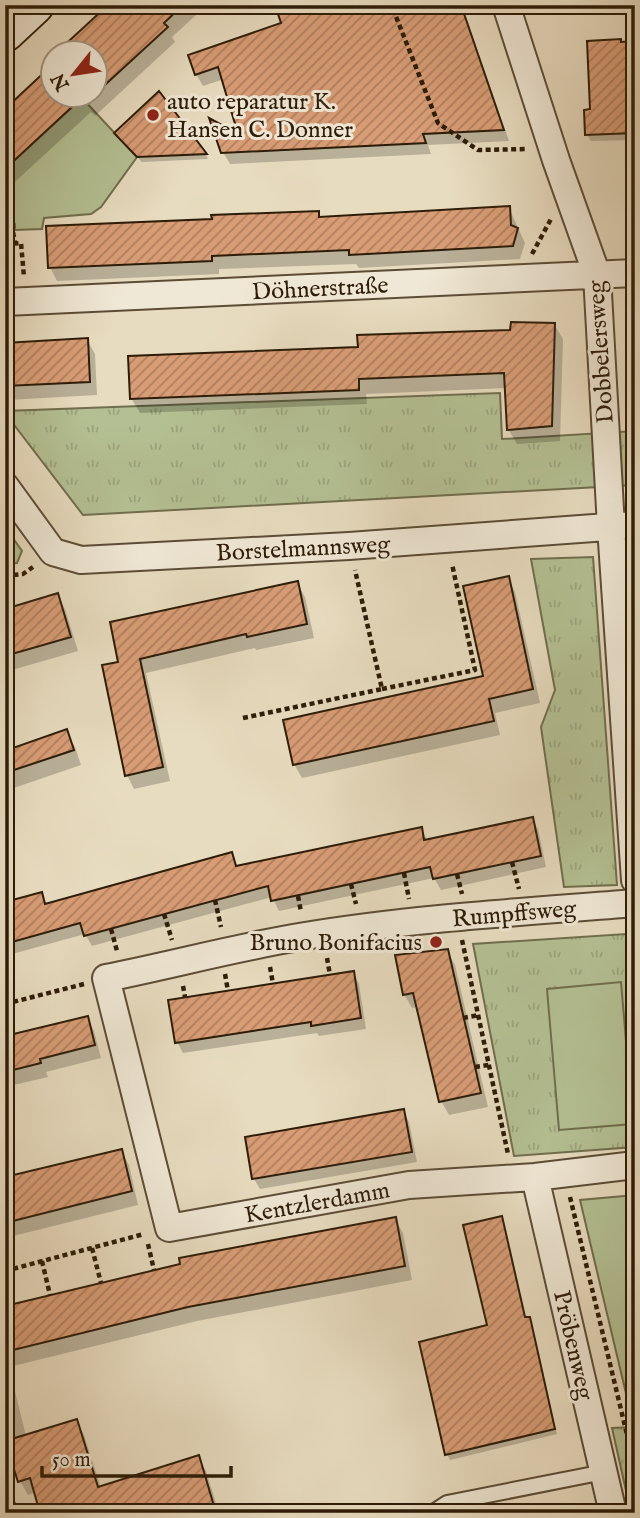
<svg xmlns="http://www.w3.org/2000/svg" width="640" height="1518" viewBox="0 0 640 1518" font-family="'IM FELL English',serif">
<defs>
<pattern id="grass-tufts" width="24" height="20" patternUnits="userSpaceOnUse" patternTransform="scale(1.75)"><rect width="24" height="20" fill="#b4c093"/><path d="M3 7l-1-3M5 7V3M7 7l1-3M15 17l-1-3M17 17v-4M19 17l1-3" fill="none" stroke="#9ba47d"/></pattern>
<pattern id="building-hatch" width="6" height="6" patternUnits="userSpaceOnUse" patternTransform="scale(1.75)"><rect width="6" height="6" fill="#d99d76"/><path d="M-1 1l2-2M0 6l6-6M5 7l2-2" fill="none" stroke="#b07f5f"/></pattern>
</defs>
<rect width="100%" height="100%" fill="#e8dcc0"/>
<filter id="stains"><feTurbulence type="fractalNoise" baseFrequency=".00286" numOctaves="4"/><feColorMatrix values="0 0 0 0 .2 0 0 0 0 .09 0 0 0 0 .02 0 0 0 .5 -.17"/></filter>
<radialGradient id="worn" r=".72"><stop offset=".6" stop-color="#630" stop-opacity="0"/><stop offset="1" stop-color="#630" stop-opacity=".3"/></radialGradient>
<path fill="url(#grass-tufts)" stroke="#706e4e" stroke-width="2" d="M 500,393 L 502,439 L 635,431 L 635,485 L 83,515 L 5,413 L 5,411 Z
M 5,527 L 22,551 L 17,563 L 5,564 Z
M 593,557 L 617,885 L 564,887 L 541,727 L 555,690 L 531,559 Z
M 626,934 L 635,1041 L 635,1147 L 514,1156 L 473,944 Z
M 635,1427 L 635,1513 L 631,1513 L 612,1428 Z"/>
<path fill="#b4c093" stroke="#706e4e" stroke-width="2" d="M 82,98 L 137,157 L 101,207 L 91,214 L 44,218 L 42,229 L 15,230 L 15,224 L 5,214 L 5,169 Z
M 621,982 L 633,1124 L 559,1130 L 547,989 Z
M 635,1195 L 635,1427 L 634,1427 L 580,1200 Z"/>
<path fill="#0003" d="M 111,5 L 207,5 L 172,37 L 175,42 L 95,116 L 91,112 L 5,191 L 5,111 L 52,67 L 52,94 L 94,94 L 94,52 L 60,52 Z
M 277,5 L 462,5 L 509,141 L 428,145 L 431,154 L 230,164 L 223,152 L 241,138 L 224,79 L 203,86 L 196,74 L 283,25 Z
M 635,43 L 635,140 L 591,141 L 587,135 L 586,111 L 592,111 L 622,44 Z
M 158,94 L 206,155 L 208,159 L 142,162 L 120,139 Z
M 509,208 L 525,243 L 520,259 L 359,268 L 356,264 L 219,269 L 219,274 L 57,281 L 50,267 L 214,221 L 318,213 L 321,218 Z
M 554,324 L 563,339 L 560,441 L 517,444 L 508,429 L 507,388 L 366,394 L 367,404 L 140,413 L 131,398 L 360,349 Z
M 87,340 L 95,354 L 97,395 L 7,400 L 5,345 Z
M 508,578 L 515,592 L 540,703 L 495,713 L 500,735 L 302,778 L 294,764 L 485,678 Z
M 297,583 L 305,597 L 314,638 L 256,650 L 255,648 L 146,673 L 170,781 L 134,789 L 127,775 L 120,663 Z
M 57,595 L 65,609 L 78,651 L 5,672 L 5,611 Z
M 66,732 L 75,747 L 81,765 L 5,791 L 5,752 Z
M 532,819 L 538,829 L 546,867 L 441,890 L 434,878 L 279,911 L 272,897 L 92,946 L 85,934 L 5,956 L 5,903 L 41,894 L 47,905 L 231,855 L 238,868 L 421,829 L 427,839 Z
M 447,951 L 455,965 L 488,1107 L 449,1115 L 441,1101 L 418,1007 L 412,1008 L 404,994 Z
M 353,973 L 359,984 L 366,1029 L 319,1036 L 317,1033 L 183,1053 L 177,1042 Z
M 87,1018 L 94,1031 L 101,1058 L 46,1072 L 48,1077 L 5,1087 L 5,1038 Z
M 403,1111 L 409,1122 L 417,1162 L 260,1189 L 254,1179 L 247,1138 Z
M 121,1151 L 129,1165 L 138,1205 L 5,1238 L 5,1179 Z
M 501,1218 L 504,1224 L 526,1318 L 532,1325 L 557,1434 L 450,1460 L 447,1454 L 489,1327 Z
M 395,1219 L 403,1233 L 412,1280 L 197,1321 L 9,1367 L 26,1436 L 76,1421 L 84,1435 L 101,1488 L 198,1458 L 206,1471 L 219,1513 L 42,1513 L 36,1492 L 28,1495 L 20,1481 L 5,1435 L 5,1308 Z"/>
<path fill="url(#building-hatch)" stroke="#2d1c08" stroke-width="2" d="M 108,5 L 183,5 L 164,23 L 168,27 L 94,95 L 94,52 L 57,52 Z
M 275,5 L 461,5 L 504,130 L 423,134 L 426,143 L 221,153 L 209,118 L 238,134 L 218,67 L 195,75 L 188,55 L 281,23 Z
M 621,39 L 621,42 L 635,41 L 635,133 L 585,135 L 584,110 L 590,109 L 587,41 Z
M 52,65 L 52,94 L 86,94 L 5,169 L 5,109 Z
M 159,91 L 207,154 L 137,157 L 114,133 Z
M 510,206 L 511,225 L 518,228 L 513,246 L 349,255 L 349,250 L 212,256 L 212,261 L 48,268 L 46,226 L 212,219 L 211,215 L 319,211 L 319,217 Z
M 511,322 L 555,323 L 552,426 L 507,430 L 504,373 L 359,379 L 359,390 L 130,399 L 128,356 L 358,347 L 357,335 L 510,330 Z
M 88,338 L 90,382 L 5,386 L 5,343 Z
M 509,576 L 533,689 L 489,699 L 494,721 L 293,765 L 283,720 L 483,676 L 463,586 Z
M 298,581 L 307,624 L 247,637 L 246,634 L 140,659 L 163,767 L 125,776 L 102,665 L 118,662 L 110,622 Z
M 58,593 L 71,637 L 5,656 L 5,609 Z
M 67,729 L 74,750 L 14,770 L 7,750 Z
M 533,817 L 541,856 L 433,879 L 430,867 L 271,901 L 268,886 L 84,936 L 80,923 L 5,944 L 5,902 L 42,892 L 45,904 L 232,852 L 236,866 L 422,827 L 424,840 Z
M 448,949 L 481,1093 L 439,1102 L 413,993 L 403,995 L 395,955 Z
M 354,971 L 361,1018 L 311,1026 L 311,1022 L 175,1043 L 168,1000 Z
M 88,1016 L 95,1045 L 40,1059 L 41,1063 L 5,1072 L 5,1036 Z
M 404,1109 L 412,1152 L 252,1179 L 245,1137 Z
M 122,1149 L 132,1191 L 5,1223 L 5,1177 Z
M 502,1216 L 525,1317 L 530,1317 L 555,1429 L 445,1455 L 419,1342 L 487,1325 L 463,1225 Z
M 396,1217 L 405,1266 L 188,1307 L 5,1352 L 5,1306 L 180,1264 L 179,1258 Z
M 77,1419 L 98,1487 L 199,1455 L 216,1513 L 40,1513 L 30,1478 L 18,1482 L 5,1441 Z"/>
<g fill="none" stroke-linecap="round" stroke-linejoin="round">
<defs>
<path id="lane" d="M 432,1513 L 447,1503 L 604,1472"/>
<path id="street" d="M 506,5 L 556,160 L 597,275 L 611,527 L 635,880
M 5,302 L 635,273
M 5,486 L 53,552 L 81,560 L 349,546 L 635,525
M 635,903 C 524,912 414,918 305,936 C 237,947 172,965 106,978 L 169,1228 L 409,1185 L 535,1177 L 635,1165
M 535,1177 L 613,1513"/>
<path id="secondary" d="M 5,32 L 34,5"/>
</defs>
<use href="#lane" stroke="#5c4c36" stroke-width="18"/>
<use href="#street" stroke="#5c4c36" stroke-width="30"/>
<use href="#secondary" stroke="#2d1c08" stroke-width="42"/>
<path stroke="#2d1c08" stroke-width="4.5" stroke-dasharray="5 3.5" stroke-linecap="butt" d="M 393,9 L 438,123 L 478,150 L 528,149
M 5,218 L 12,226 L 15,243
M 5,244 L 21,243 L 24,277
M 532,254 L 551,219
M 5,576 L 23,574 L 33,567
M 382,689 L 475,670 L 452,564
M 243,718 L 382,689 L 355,570
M 512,862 L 519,889
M 404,873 L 409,899
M 457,874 L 462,894
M 351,884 L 356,904
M 298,896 L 301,912
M 215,900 L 221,927
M 164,914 L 172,940
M 111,929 L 117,951
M 462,940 L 508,1154
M 327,958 L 330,975
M 270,967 L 273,984
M 225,974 L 228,991
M 183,986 L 185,997
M 5,1004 L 84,984
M 463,1018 L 479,1015
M 475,1067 L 489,1065
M 570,1197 L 635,1468
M 148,1244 L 154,1270
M 92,1248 L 101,1283
M 42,1261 L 50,1295
M 5,1271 L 144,1234
M 5,1488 L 19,1513"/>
<use href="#lane" stroke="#f0e8d6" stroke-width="14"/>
<use href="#street" stroke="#f0e8d6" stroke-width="26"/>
<use href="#secondary" stroke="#f0e8d6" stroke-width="38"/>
</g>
<g fill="#8f2418" stroke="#f0e8d6" stroke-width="2.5">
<circle cx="153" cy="115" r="7"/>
<circle cx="436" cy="942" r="7"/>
</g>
<g text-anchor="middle" stroke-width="6" stroke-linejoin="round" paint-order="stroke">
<g font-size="24" fill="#2d1c08" stroke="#f0e8d6" text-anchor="start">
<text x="167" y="109">auto reparatur K.<tspan x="167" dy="28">Hansen C. Donner</tspan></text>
<text x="422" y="950" text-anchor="end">Bruno Bonifacius</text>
</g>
<g font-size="24" fill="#2d1c08" stroke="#f0e8d6">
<text transform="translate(320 288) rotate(-3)" y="8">Döhnerstraße</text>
<text transform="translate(600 352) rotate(-94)" y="8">Dobbelersweg</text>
<text transform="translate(303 548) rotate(-3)" y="8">Borstelmannsweg</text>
<text transform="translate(514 913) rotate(-5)" y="8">Rumpffsweg</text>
<text transform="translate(317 1202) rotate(-10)" y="8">Kentzlerdamm</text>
<text transform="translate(574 1345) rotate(77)" y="8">Pröbenweg</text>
</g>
</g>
<rect width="640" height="1518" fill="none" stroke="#e8dcc0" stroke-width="28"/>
<rect x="7" y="7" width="626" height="1504" fill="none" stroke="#2d1c08" stroke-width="3.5"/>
<rect x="14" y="14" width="612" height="1490" fill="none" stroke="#2d1c08" stroke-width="2"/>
<g transform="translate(74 74) rotate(240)"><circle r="33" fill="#f0e8d6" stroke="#a29684" stroke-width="2"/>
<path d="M0-5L12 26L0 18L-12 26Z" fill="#8f2418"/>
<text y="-10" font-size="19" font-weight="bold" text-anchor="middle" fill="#2d1c08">N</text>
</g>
<path d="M42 1466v10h189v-10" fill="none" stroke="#2d1c08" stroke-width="3.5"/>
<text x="52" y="1466" font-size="21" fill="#2d1c08" stroke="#f0e8d6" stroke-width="5" paint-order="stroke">50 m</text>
<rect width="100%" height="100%" filter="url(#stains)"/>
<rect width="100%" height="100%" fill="url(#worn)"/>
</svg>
